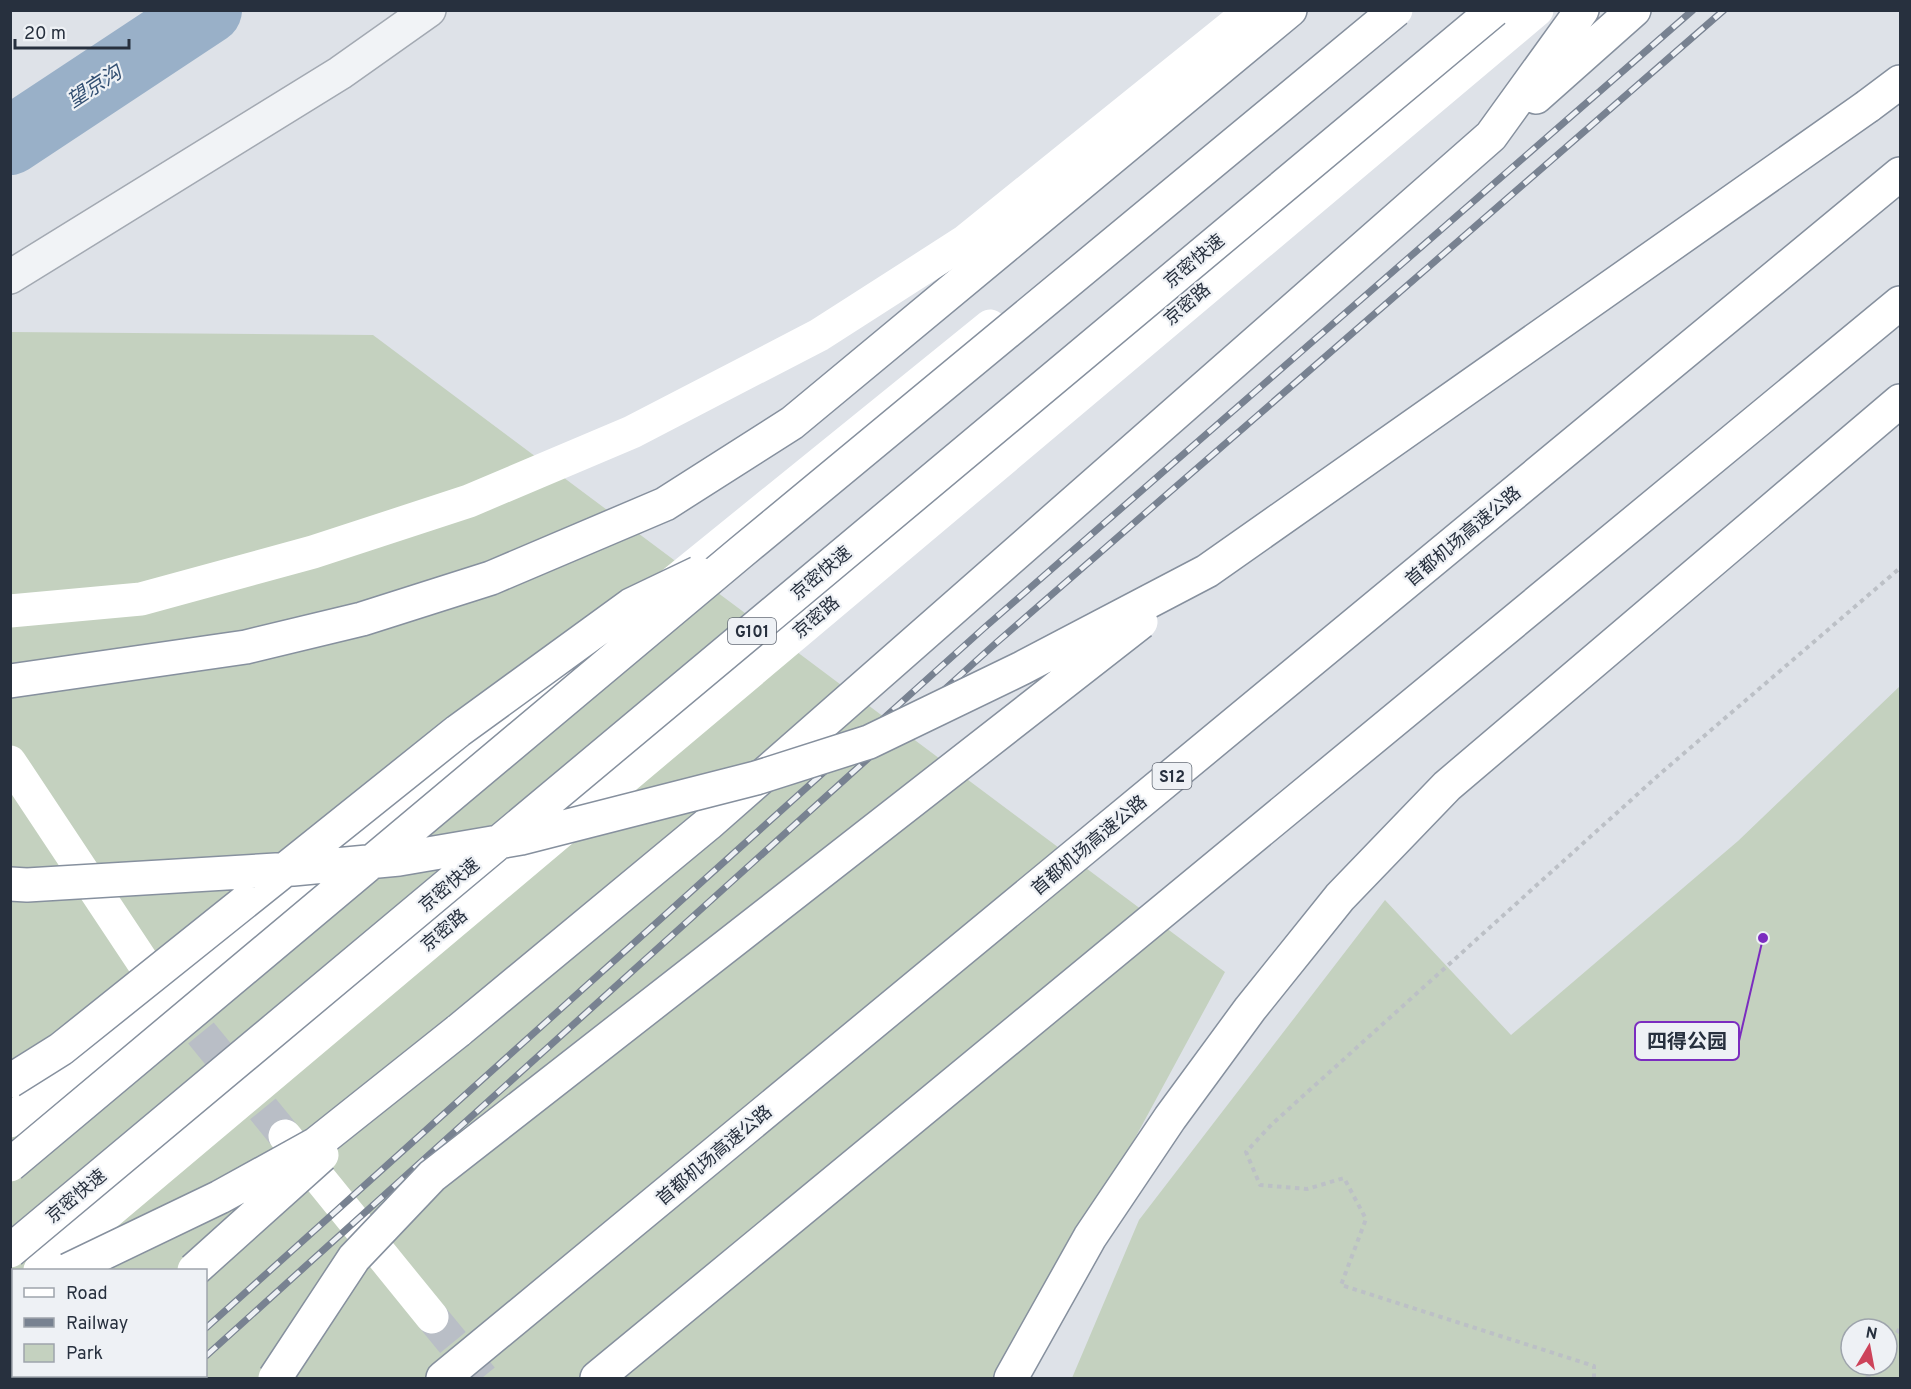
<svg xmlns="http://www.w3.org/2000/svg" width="1911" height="1389" viewBox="0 0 1911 1389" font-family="Overpass,'Noto Sans SC',sans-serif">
<rect width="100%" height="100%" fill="#dee2e8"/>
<path fill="#c4d1bf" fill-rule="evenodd" d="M 11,332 L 373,335 L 1225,972 L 1005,1378 L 11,1378 ZM 14,1270 L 206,1270 L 206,1376 L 14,1376 Z
M 1900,686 L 1900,1378 L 1072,1378 L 1139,1220 L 1385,900 L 1511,1035 L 1738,841 ZM 1851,1329 L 1887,1329 L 1887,1365 L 1851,1365 Z"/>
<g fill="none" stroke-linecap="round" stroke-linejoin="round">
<path stroke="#99b0c8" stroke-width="68" d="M 10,141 L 208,10"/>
<path stroke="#b9bec6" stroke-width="33" stroke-dasharray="33 16" stroke-linecap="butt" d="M 170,995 L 285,1136
M 432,1317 L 482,1378"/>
<defs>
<path id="street" d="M 10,277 L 340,73 L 429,10"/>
<path id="highway" d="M 1536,97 L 1634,10
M 1868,106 L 1900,82
M 10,681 L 246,647 L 362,619 L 491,578 L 665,504 L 792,423 L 1290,10
M 458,1031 L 708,824 L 1491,136 L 1582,10
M 75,1378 L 79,1376
M 443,1378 L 1900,174
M 597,1378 L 1900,303
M 1011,1378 L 1090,1237 L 1170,1118 L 1250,1009 L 1340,897 L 1447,786 L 1900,401"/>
</defs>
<use href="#street" stroke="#a3a9b2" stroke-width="36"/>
<use href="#highway" stroke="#86909e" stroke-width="36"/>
<path stroke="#bcc0c6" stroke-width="4" stroke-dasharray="4.5 4.5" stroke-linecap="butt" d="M 1887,1348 L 1900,1328
M 1594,1378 L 1594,1366 L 1341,1285 L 1366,1219 L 1344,1178 L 1307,1189 L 1260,1185 L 1246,1152 L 1272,1124 L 1661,773 L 1900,568
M 1867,1378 L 1876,1365"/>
<use href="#street" stroke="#f1f3f6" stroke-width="33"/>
<path stroke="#fff" stroke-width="33" d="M 669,586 L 990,326
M 10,611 L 141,599 L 313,552 L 469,501 L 632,432 L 819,335 L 964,242 L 1252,10
M 10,762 L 144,964
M 10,1121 L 563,672
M 285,1136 L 432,1317
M 40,1270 L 1537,10"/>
<use href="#highway" stroke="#fff" stroke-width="33"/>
<defs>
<path id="rail" d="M 206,1328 L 984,628 L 1693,10
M 206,1356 L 996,643 L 1724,10
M 149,1378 L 152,1376
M 180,1378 L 184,1376"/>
</defs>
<use href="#rail" stroke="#788291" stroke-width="7"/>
<use href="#rail" stroke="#eef1f5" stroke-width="4.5" stroke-dasharray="14" stroke-linecap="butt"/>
<defs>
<path id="highway-bridge" d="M 10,884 L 27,885 L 293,869 L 399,859 L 521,838 L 756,778 L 869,742 L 1022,668 L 1207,571 L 1868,106
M 10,1081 L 61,1049 L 458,731 L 631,605 L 698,573
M 10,1165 L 740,553 L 1396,10
M 10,1251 L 1494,10
M 68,1270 L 220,1197 L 316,1144 L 458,1031
M 194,1270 L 322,1155
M 10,1295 L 14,1294
M 275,1378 L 354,1258 L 432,1176 L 1141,622"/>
</defs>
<use href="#highway-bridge" stroke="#86909e" stroke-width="36" stroke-linecap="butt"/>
<use href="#highway-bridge" stroke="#fff" stroke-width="33"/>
</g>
<g text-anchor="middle" stroke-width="4.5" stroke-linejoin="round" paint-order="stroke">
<g fill="#eef1f5" stroke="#636a75" stroke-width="1.5">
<rect x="728" y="618" width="48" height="26" rx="4.5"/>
<rect x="1152.5" y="763" width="39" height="26" rx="4.5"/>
</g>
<g font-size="16" font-weight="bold" fill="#27303e">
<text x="752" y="637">G101</text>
<text x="1172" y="782">S12</text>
</g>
<g font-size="18" fill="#27303e" stroke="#eef1f5">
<text transform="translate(1194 261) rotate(-40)" y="6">京密快速</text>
<text transform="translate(1187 304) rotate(-40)" y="6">京密路</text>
<text transform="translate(1463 536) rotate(-40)" y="6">首都机场高速公路</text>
<text transform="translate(821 573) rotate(-40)" y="6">京密快速</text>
<text transform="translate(816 617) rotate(-40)" y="6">京密路</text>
<text transform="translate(1089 845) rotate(-40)" y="6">首都机场高速公路</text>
<text transform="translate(449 885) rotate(-40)" y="6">京密快速</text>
<text transform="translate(444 930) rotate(-40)" y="6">京密路</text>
<text transform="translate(714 1155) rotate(-40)" y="6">首都机场高速公路</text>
<text transform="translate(76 1196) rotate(-40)" y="6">京密快速</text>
</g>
<g font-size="20" font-style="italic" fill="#324f72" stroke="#eef1f5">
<text transform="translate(94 86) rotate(-33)" y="7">望京沟</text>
</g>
</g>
<path fill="none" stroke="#7b2cbf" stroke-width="2" d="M1763 938L1739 1041"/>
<circle fill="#7b2cbf" stroke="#eef1f5" stroke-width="2" cx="1763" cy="938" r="6"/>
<rect fill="#eef1f5" stroke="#7b2cbf" stroke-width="2" x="1635" y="1022" width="104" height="38" rx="6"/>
<g font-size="20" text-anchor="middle" font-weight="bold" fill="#27303e">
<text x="1687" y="1048">四得公园</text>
</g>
<rect width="1911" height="1389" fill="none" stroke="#27303e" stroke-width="24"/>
<rect x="12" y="1269" width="195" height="108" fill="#eef1f5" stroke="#9ea4ac" stroke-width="1.5"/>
<rect x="24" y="1288" width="30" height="9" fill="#ffffff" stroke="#9ea4ac" stroke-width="1.5"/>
<text x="66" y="1299" font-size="18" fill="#27303e">Road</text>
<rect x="24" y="1318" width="30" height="9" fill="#788291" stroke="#9ea4ac" stroke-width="1.5"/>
<text x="66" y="1329" font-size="18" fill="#27303e">Railway</text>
<rect x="24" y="1344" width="30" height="18" fill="#c4d1bf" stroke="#9ea4ac" stroke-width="1.5"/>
<text x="66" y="1359" font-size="18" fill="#27303e">Park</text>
<g transform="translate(1869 1347) rotate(10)"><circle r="28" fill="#eef1f5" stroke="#9ea4ac" stroke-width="1.5"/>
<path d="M0-4.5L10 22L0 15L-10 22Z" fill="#cd435a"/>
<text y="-9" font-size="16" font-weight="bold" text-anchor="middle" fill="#27303e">N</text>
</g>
<path d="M15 39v9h114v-9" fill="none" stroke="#27303e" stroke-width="3"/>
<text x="24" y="39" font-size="18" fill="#27303e" stroke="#eef1f5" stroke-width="4.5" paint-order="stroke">20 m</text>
</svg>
